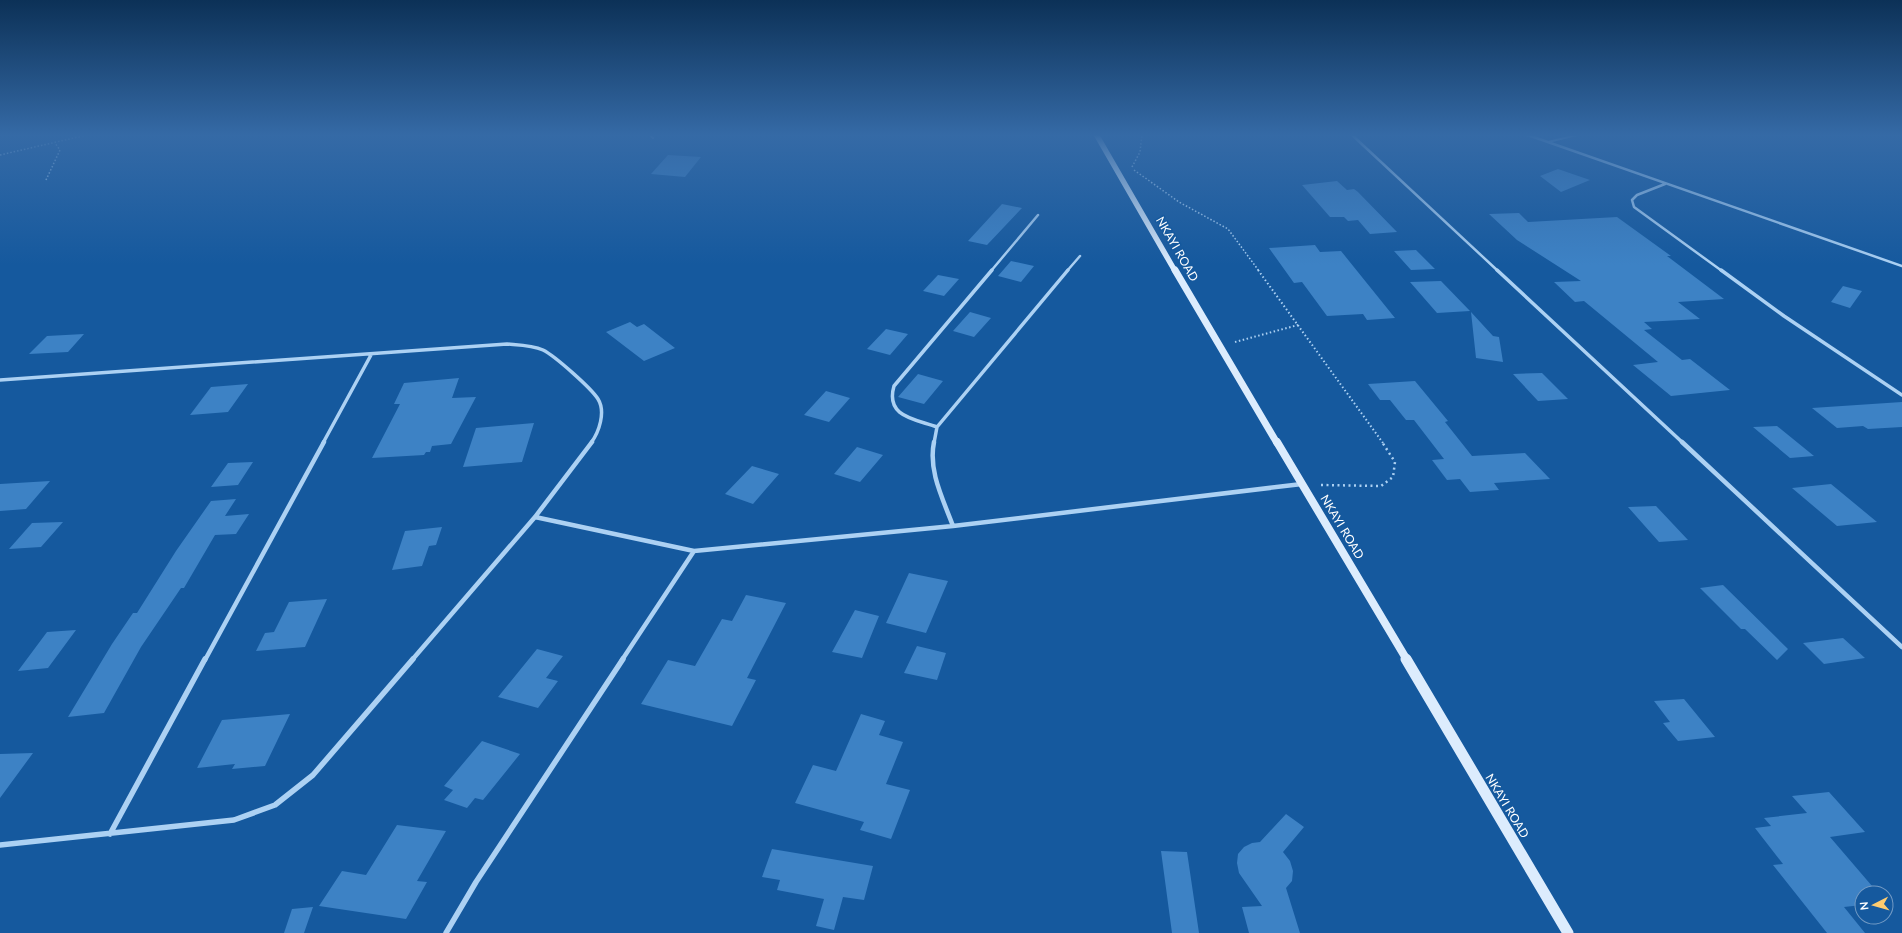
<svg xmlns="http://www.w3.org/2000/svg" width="1902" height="933" viewBox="0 0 1902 933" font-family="Lato,sans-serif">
<rect width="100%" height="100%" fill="#15599e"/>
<path fill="#3d82c5" d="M 668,155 L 701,157 L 685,177 L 651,174 Z
M 1558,169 L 1590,180 L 1561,192 L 1540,176 Z
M 1337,181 L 1347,190 L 1354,189 L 1358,192 L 1397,232 L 1370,234 L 1358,220 L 1348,221 L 1344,217 L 1330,217 L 1302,185 Z
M 1002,204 L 1022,208 L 987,245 L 968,241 Z
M 1519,213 L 1528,222 L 1617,217 L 1671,256 L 1667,256 L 1724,299 L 1678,302 L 1700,319 L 1644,322 L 1652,329 L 1644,330 L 1682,360 L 1690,359 L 1730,390 L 1671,396 L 1633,365 L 1658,362 L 1584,301 L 1575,302 L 1554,282 L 1581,281 L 1517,240 L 1489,214 Z
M 1315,245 L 1320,252 L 1341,251 L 1395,318 L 1367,320 L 1363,314 L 1327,316 L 1302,282 L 1294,283 L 1269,248 Z
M 1416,250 L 1435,269 L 1411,270 L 1394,251 Z
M 1011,261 L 1034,266 L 1021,282 L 998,276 Z
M 938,275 L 959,279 L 944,296 L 923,291 Z
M 1441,281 L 1470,311 L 1437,313 L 1410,282 Z
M 1843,286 L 1862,291 L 1850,308 L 1831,302 Z
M 970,312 L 991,318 L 974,337 L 953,331 Z
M 1471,312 L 1493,336 L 1499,337 L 1503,362 L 1476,358 Z
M 630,322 L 637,327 L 644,324 L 675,348 L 644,361 L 606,332 Z
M 886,329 L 908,334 L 890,355 L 867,349 Z
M 84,334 L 68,352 L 29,354 L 47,336 Z
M 1542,373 L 1568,399 L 1538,401 L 1513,374 Z
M 918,374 L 943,381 L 924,404 L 898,397 Z
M 459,378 L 452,398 L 476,397 L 451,444 L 432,446 L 430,452 L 426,452 L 424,455 L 372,458 L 400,404 L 394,404 L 404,383 Z
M 1415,381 L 1448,421 L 1445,422 L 1472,456 L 1525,453 L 1550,479 L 1494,483 L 1499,490 L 1470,492 L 1460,479 L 1447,480 L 1432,460 L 1444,459 L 1414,420 L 1406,420 L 1390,400 L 1380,400 L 1368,384 Z
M 248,384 L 228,412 L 190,415 L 211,387 Z
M 826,391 L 850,398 L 829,422 L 804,415 Z
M 1902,402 L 1902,427 L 1868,429 L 1863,426 L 1837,428 L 1812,408 Z
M 534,423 L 522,462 L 463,467 L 476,428 Z
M 1777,426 L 1814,456 L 1790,458 L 1753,427 Z
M 857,447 L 883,455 L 860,482 L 834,474 Z
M 253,462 L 238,485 L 211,487 L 228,463 Z
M 752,466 L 779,474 L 753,504 L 725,494 Z
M 50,481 L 26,509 L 0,511 L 0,484 Z
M 1831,484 L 1877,522 L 1837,526 L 1792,488 Z
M 236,499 L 225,516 L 249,514 L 236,534 L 215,535 L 184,588 L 181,588 L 141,647 L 104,713 L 68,717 L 112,644 L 133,613 L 137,613 L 176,551 L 211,501 Z
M 1656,506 L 1688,540 L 1659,542 L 1628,507 Z
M 63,522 L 41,547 L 9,549 L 32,523 Z
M 442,527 L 436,545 L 429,546 L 422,566 L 392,570 L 405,531 Z
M 909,573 L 948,581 L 926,633 L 886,623 Z
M 1723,585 L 1788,649 L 1777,660 L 1745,629 L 1741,629 L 1700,588 Z
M 746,595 L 786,603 L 747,678 L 756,680 L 732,726 L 641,704 L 668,660 L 695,666 L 722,619 L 732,621 Z
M 327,599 L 305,647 L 256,651 L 265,633 L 274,632 L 289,602 Z
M 855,610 L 879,616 L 862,658 L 832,652 Z
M 76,630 L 48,668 L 18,671 L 47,632 Z
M 1843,638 L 1865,658 L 1824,664 L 1803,643 Z
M 917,646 L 946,653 L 937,680 L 904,673 Z
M 537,649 L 563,656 L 546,678 L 558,681 L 538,708 L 498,697 Z
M 1684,699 L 1715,737 L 1678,741 L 1663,723 L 1670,722 L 1654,701 Z
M 290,714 L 265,766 L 232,769 L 235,764 L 197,768 L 222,720 Z
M 861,714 L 885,721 L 879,735 L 903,742 L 886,784 L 910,790 L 891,839 L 860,830 L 864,822 L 795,803 L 813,765 L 836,771 Z
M 482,741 L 520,754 L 483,800 L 475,798 L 467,808 L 444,800 L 453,790 L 444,786 Z
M 33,753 L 0,798 L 0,754 Z
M 1829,792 L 1865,832 L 1830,837 L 1878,893 L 1862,893 L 1862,905 L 1844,907 L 1865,933 L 1827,933 L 1773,865 L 1783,864 L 1755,828 L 1771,826 L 1764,818 L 1807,813 L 1792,796 Z
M 1286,814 L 1304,827 L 1283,852 L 1290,861 L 1293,871 L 1292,881 L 1286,888 L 1300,933 L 1249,933 L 1242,907 L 1262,906 L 1239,873 L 1237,863 L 1238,854 L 1244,847 L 1252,843 L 1260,842 Z
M 397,825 L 446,831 L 417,881 L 427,882 L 406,919 L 319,906 L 342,871 L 366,875 Z
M 772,849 L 873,866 L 864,900 L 843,897 L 834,930 L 816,926 L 824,899 L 777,890 L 780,880 L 762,877 Z
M 1161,851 L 1187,852 L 1199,933 L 1172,933 Z
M 313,907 L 304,933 L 284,933 L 292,909 Z"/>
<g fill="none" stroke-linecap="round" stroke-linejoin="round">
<path stroke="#acd1f3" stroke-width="1.5" stroke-dasharray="1.5 2" stroke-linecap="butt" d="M 0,155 L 91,134
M 1132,167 L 1140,152 L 1142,134
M 1134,170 L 1179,202 L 1228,229 L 1259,271
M 46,180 L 60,150 L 55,143"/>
<path stroke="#acd1f3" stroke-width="2" stroke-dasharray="1.5 2.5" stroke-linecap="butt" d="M 1258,270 L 1383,443
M 1235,342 L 1298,325"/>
<path stroke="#acd1f3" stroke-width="2.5" stroke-dasharray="2 3.5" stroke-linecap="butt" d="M 1321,485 L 1381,486 L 1393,477 L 1395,462 L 1382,442"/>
<path stroke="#acd1f3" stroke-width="2" d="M 649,134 L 653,138
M 1548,142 L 1581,134"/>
<path stroke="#acd1f3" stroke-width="2.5" d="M 1351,134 L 1498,271
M 1525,134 L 1902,266
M 1665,184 L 1637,195 L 1632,200 L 1634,207 L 1722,271
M 991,271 L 1038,215
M 1067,271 L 1080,256"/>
<path stroke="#acd1f3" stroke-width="3.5" d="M 1497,270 L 1683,443
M 1721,270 L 1784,316 L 1902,395
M 0,380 L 507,344 C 519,345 532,345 543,350 C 555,356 591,388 598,399 C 606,412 599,432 591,443
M 937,427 C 915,419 885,417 894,386 L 992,270
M 323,443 L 371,355
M 934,443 L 937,427 L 1068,270"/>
<path stroke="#acd1f3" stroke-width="4.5" d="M 934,442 C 928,471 943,499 953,526
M 1682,442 L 1902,647
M 535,517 L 694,551 L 953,526 L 1302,484
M 205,660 L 324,442
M 412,660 L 535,517 L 592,442
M 622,660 L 694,551"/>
<path stroke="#acd1f3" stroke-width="5.5" d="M 110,834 L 205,659
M 0,845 L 234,820 L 275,805 L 313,775 L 413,659
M 446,933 L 476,882 L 623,659"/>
<path stroke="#dcecfd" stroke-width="5.5" d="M 1096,134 L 1175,271"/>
<path stroke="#dcecfd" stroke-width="7" d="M 1175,270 L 1277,443"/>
<path stroke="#dcecfd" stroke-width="8" d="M 1277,442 L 1407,660"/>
<path stroke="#dcecfd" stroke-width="11" d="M 1406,659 L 1568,933"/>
</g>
<linearGradient id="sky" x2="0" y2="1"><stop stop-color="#0c3157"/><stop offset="0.51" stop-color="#356aa6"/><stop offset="1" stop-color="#356aa6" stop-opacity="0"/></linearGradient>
<rect width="1902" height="265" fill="url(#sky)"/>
<g text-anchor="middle" stroke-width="3" stroke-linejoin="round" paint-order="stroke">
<g font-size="12" fill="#fff" stroke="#15599e">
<text transform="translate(1177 249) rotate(60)" y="4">NKAYI ROAD</text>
<text transform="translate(1342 527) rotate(59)" y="4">NKAYI ROAD</text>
<text transform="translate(1507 806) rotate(59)" y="4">NKAYI ROAD</text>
</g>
</g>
<g transform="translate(1874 905) rotate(264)"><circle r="19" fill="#15599e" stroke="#739bc5"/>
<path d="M0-3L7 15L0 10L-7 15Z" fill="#ffcc6f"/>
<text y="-6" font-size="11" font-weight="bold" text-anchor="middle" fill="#ffffff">N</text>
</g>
</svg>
